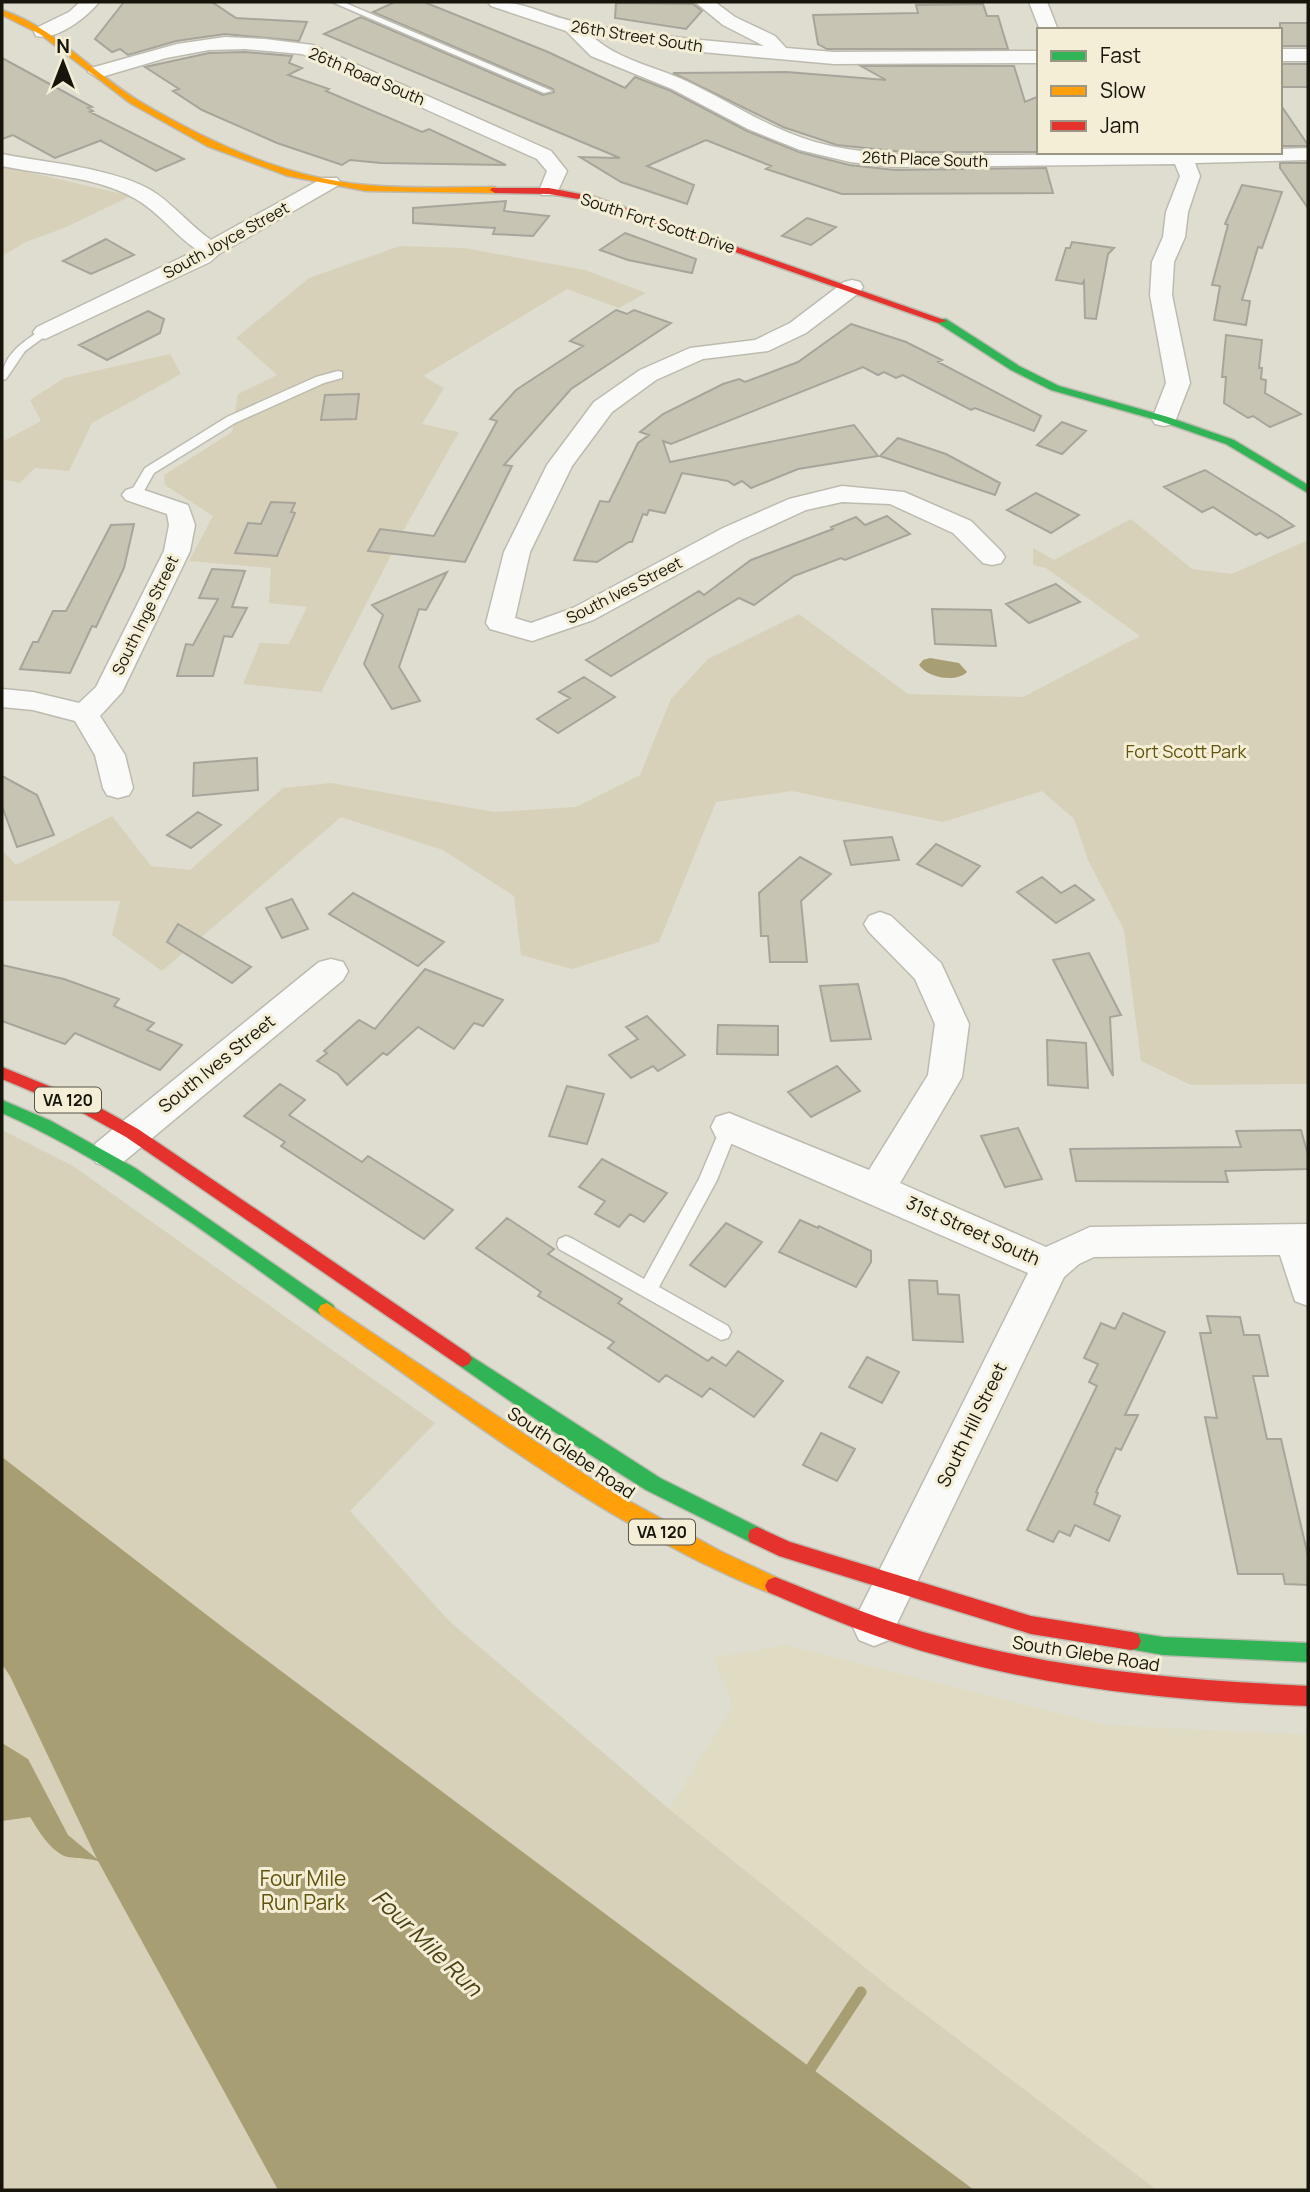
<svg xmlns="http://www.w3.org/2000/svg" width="1310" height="2192" viewBox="0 0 1310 2192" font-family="Manrope,sans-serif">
<rect width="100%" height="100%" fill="#dfddcf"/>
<path fill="#e0dbc3" d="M 786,1645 L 1107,1725 L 1308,1735 L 1308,2190 L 1157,2190 L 889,1987 L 669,1809 L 733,1706 L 714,1658 Z"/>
<path fill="#d6d1b8" d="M 2,166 L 131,196 L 64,228 L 26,242 L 2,256 Z
M 400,246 L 464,248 L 585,270 L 646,293 L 619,308 L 567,289 L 423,376 L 444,388 L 422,424 L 459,432 L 407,524 L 321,692 L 243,684 L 260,643 L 289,644 L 307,607 L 269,603 L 271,568 L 189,561 L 213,516 L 165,485 L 164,475 L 232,432 L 238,394 L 277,375 L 236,338 L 309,278 Z
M 170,354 L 181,374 L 92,423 L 69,471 L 35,468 L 20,483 L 2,479 L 2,442 L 41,421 L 30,400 L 64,378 Z
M 1131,519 L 1192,569 L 1232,574 L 1308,540 L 1308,1084 L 1191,1085 L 1141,1061 L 1124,930 L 1088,860 L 1074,819 L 1042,791 L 943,822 L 792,791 L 716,802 L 659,942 L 572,969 L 521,955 L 514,896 L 443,850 L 341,817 L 162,971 L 112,935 L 120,901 L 2,901 L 2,850 L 16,865 L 112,816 L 151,866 L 190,870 L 283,788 L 331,783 L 494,812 L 576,807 L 640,775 L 671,699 L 708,659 L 799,614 L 908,694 L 1023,697 L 1140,636 L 1046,568 L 1033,565 L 1033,548 L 1054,560 Z
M 2,1130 L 73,1166 L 435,1423 L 350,1511 L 448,1620 L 669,1809 L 889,1987 L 1157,2190 L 2,2190 Z"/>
<path fill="#a79e73" d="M 930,658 L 959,663 L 967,672 C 956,683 928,678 919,665 L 923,660 Z
M 2,1457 L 225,1629 L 974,2190 L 278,2190 L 98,1861 C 88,1858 69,1858 64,1856 C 48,1848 39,1831 30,1817 L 2,1821 L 2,1743 L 28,1759 L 68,1835 L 97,1859 L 10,1676 L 2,1664 Z"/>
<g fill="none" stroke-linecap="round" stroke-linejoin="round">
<path stroke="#a79e73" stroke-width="11" d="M 811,2068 L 861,1992"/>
</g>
<path fill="#c8c4b3" stroke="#a7a59b" stroke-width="2" d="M 124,2 L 212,2 L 236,18 L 307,22 L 299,41 L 225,34 L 176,41 L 128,55 L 120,49 L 112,52 L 95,39 Z
M 395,2 L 424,2 L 548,52 L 625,88 L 635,77 L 671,91 L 747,131 L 799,152 L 849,165 L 895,170 L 1046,168 L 1053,193 L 842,194 L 766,169 L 771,166 L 706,140 L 647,166 L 694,185 L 687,204 L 621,182 L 580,157 L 620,158 L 324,34 L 361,17 L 543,95 L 554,92 L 553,89 L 373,12 Z
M 616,3 L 693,4 L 702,11 L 686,29 L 615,18 Z
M 983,4 L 987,16 L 998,16 L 1008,49 L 827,49 L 818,44 L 813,15 L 918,13 L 916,5 Z
M 1280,23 L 1308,23 L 1308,46 L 1280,46 Z
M 245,52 L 292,56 L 289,63 L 302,68 L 288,75 L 329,89 L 326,91 L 422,132 L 429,129 L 506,165 L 381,163 L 350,160 L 342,165 L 277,143 L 202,110 L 173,91 L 179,89 L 145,67 L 209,53 Z
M 2,58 L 92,107 L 88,108 L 93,111 L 90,112 L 184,159 L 156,171 L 101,141 L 102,140 L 55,158 L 13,135 L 2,139 Z
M 1280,64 L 1308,64 L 1308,87 L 1280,87 Z
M 861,66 L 1014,66 L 1025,102 L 1039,96 L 1039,152 L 904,152 L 837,145 L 783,127 L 673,73 L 787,72 L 886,80 Z
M 1280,104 L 1308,145 L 1308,146 L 1280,146 Z
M 1280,163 L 1308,163 L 1308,208 L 1280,168 Z
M 1242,185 L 1282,192 L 1262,248 L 1258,247 L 1242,300 L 1250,301 L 1246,325 L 1214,320 L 1220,286 L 1212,285 L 1228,225 L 1225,224 Z
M 506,201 L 504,211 L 549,216 L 533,236 L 493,234 L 495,228 L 413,223 L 413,208 Z
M 807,218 L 836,227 L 811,245 L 782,236 Z
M 625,233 L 696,259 L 692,273 L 628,260 L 600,250 Z
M 106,239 L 134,255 L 91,274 L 63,261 Z
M 1072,242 L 1114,248 L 1108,254 L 1096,319 L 1085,318 L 1084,281 L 1082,284 L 1056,280 L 1066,248 L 1070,248 Z
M 616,310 L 627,314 L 634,310 L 671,323 L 571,389 L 504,465 L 512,466 L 465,562 L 368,551 L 380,529 L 434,536 L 497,421 L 490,419 L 516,390 L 583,346 L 570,341 Z
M 148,311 L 164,319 L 160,333 L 107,360 L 79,345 Z
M 851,324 L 906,342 L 942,360 L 938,362 L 1041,416 L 1034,431 L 975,408 L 971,410 L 903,375 L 896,378 L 884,372 L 878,375 L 863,367 L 671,444 L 663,441 L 670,462 L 854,425 L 878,456 L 798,469 L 751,488 L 742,481 L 734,485 L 728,481 L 682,473 L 665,513 L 649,510 L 647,515 L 643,514 L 632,542 L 629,542 L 597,562 L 574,560 L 600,501 L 609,502 L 638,443 L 649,435 L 640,432 L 663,414 L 723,384 L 739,379 L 745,382 L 798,362 Z
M 1226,335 L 1262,340 L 1259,368 L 1262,368 L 1261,379 L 1266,380 L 1265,393 L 1301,414 L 1270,427 L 1253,416 L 1248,418 L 1224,403 L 1226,377 L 1222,377 Z
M 359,394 L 356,419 L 321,420 L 325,395 Z
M 1062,422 L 1086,431 L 1062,454 L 1037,445 Z
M 898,438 L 946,454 L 1000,483 L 995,495 L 880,456 Z
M 1205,470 L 1278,515 L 1294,526 L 1268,538 L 1260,533 L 1256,535 L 1213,507 L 1202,512 L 1164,487 Z
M 1036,493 L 1079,515 L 1051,533 L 1007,510 Z
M 271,502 L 295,503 L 291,512 L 295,513 L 277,556 L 235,553 L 248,523 L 261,524 Z
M 887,516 L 910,534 L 845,560 L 841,558 L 794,576 L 754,605 L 739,598 L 611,676 L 586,660 L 699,591 L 704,595 L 751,560 L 833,529 L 831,527 L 856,517 L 865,525 Z
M 134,524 L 124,568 L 96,627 L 92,626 L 70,673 L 20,669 L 33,642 L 38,642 L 53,611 L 66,611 L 111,525 Z
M 212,569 L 245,571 L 232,607 L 247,608 L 232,637 L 224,636 L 213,676 L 177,676 L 186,644 L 193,645 L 218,599 L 199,598 Z
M 447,572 L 426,610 L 419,609 L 399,667 L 420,701 L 392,709 L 364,664 L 383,615 L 372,605 Z
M 1056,584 L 1080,602 L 1029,623 L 1006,604 Z
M 932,609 L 991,610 L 996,646 L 935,644 Z
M 584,677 L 615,697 L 558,733 L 537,719 L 570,698 L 559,692 Z
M 257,758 L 258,790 L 193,796 L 194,763 Z
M 2,776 L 37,795 L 54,835 L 17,847 L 2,806 Z
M 198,812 L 221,825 L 191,848 L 167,835 Z
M 892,837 L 899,860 L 851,865 L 844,841 Z
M 936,844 L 980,866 L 962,886 L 917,864 Z
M 800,857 L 831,874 L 801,901 L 807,962 L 770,962 L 768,936 L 761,936 L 759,893 Z
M 1042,877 L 1061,893 L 1075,885 L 1094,900 L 1056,923 L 1017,892 Z
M 353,893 L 388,912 L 444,942 L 418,966 L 329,914 Z
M 292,899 L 308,929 L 282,938 L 266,908 Z
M 178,924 L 251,967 L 232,983 L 167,942 Z
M 1089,953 L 1121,1015 L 1110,1017 L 1113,1076 L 1053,960 Z
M 2,965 L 64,979 L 119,999 L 114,1006 L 154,1023 L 147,1030 L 182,1045 L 160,1070 L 75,1033 L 65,1044 L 2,1021 Z
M 425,969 L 503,1000 L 483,1026 L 474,1023 L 454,1049 L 418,1027 L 387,1055 L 383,1053 L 347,1085 L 338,1074 L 317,1061 L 327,1053 L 324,1051 L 359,1020 L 375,1029 Z
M 858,984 L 871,1039 L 831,1041 L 820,986 Z
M 647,1016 L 685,1055 L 658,1071 L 653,1066 L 631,1078 L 609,1055 L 638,1039 L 626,1027 Z
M 718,1025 L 778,1026 L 778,1055 L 717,1054 Z
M 1047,1040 L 1086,1043 L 1088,1088 L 1048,1085 Z
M 837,1066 L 860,1091 L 811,1117 L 788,1092 Z
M 280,1084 L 305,1100 L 289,1115 L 362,1162 L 368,1156 L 453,1210 L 424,1239 L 281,1146 L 285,1142 L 244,1116 Z
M 567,1086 L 604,1094 L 587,1144 L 549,1136 Z
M 1018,1128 L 1042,1179 L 1005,1187 L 981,1136 Z
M 1301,1130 L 1308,1155 L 1308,1169 L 1225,1171 L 1228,1182 L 1076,1181 L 1070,1149 L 1241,1147 L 1236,1131 Z
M 602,1159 L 667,1193 L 644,1222 L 630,1214 L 619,1227 L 595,1214 L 605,1201 L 579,1187 Z
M 507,1218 L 554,1249 L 548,1254 L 622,1299 L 618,1303 L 708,1361 L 712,1357 L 726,1366 L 738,1351 L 783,1381 L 754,1417 L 710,1388 L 702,1397 L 666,1375 L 659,1382 L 608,1348 L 614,1342 L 538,1296 L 541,1292 L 476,1248 Z
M 800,1220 L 818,1228 L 819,1226 L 871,1251 L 871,1262 L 856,1287 L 779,1252 Z
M 726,1223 L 762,1242 L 725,1287 L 690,1265 Z
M 909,1280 L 937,1281 L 938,1294 L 959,1295 L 963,1342 L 913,1340 Z
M 1123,1313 L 1165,1332 L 1125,1415 L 1138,1415 L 1121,1450 L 1116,1448 L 1096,1492 L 1098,1493 L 1094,1504 L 1120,1516 L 1109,1541 L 1075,1525 L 1070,1536 L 1059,1531 L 1053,1542 L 1027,1530 L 1097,1386 L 1089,1382 L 1098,1364 L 1084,1358 L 1101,1323 L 1115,1329 Z
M 1207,1316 L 1240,1317 L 1244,1335 L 1259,1335 L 1268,1376 L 1253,1376 L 1267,1439 L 1281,1439 L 1308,1556 L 1308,1585 L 1285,1584 L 1283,1574 L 1238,1574 L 1205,1417 L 1217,1418 L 1200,1333 L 1211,1333 Z
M 867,1357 L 899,1372 L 882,1403 L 849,1387 Z
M 821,1433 L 855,1449 L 837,1481 L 803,1465 Z"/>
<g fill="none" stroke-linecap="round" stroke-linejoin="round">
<defs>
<path id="lane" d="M 332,2 L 343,2 L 552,91 L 544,93 Z
M 41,330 L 51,332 L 25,351 L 6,379 L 2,380 C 2,355 23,342 41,330 Z
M 338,371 L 342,372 L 342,378 L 324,383 L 235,423 L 154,473 L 140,498 L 135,499 L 129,495 L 145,468 L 227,417 L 316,377 Z
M 729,1120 L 735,1122 L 738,1127 L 717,1180 L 659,1287 L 728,1326 L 731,1332 L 728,1338 L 721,1340 L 559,1249 L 557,1244 L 559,1239 L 566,1236 L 573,1239 L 644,1279 L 699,1179 L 723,1122 Z"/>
<path id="street" d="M 80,2 L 99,2 C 87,17 57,41 36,36 L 34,32 L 36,28 L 69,12 Z
M 488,2 C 524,0 543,15 576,22 C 638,35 702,40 764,46 L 723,25 L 695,2 L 715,2 L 735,17 L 775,36 L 786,48 L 834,52 L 1039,51 L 1039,63 L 834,64 L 691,51 L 591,35 C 617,60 654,66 686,81 C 729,101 769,129 815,142 C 873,158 934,155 994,155 C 1090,155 1185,152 1280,152 L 1280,149 L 1308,148 L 1308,160 L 1195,163 L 1200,176 L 1188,212 L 1185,237 L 1174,262 L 1172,295 L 1190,383 L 1176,419 L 1173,424 L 1164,426 L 1155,424 L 1152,419 L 1166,383 L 1150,295 L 1152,262 L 1163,237 L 1166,212 L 1180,176 L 1175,164 L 895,167 L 850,162 L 800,150 L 748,129 L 672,89 L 591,56 L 566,31 L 491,6 Z
M 1029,2 L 1047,2 L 1058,30 L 1040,30 Z
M 225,37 L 265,39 L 313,45 L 551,151 L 567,171 L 556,195 L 542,195 L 539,191 L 547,171 L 537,159 L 302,54 L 245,49 L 209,50 L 166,58 L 98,78 L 88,72 L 91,68 L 177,44 Z
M 1280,49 L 1308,49 L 1308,61 L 1280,61 Z
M 2,154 C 47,163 108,167 149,189 C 172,202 189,225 211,240 L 323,178 L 337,178 L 340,182 L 337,186 L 219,254 L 210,262 L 45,339 L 37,337 L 33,332 L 37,327 L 197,250 C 175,235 158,211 134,198 C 96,176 44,175 2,166 Z
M 852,280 L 860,282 L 863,287 L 860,292 L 806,333 L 768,351 L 703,359 L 656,380 L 612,412 L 572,466 L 530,552 L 515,618 L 531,623 L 573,608 L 723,528 L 789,499 L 842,486 L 904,492 L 971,521 L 1001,551 L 1005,557 L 1001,563 L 992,565 L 983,563 L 953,533 L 890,504 L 842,502 L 806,510 L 741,540 L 593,620 L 532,641 L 490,629 L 486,623 L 504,552 L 547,465 L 594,402 L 640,370 L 690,348 L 755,340 L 790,323 L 844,282 Z
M 135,487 L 188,505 L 195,525 L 190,551 L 122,692 L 100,716 L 125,755 L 133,788 L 129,795 L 118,798 L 107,795 L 103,788 L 95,755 L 75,721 L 33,710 L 2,707 L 2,689 L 33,692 L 79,703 L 96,687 L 164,551 L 169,525 L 167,514 L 126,500 L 122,495 L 126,490 Z
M 880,912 L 891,916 L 941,963 L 969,1024 L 962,1077 L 900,1183 L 1046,1247 L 1090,1227 L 1308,1224 L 1308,1306 L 1295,1301 L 1280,1255 L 1094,1257 L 1079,1264 L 1064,1277 L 889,1640 L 874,1646 L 859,1640 L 852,1625 L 1028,1273 L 716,1137 L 711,1127 L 716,1117 L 729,1113 L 869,1170 L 928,1075 L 935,1024 L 915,979 L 869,932 L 864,924 L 869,916 Z
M 331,959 L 343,962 L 348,971 L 343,980 L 122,1163 L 109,1167 L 96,1163 L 91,1153 L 96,1143 L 319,962 Z"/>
<path id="fast" d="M 938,319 L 946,319 L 1019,366 L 1059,386 L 1168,417 L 1234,440 L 1308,485 L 1308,493 L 1226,444 L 1160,421 L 1051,390 L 1011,370 L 938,323 Z
M 2,1100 L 51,1121 L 135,1168 L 333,1305 L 336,1310 L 333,1315 L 327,1317 L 321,1315 C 218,1241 118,1165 2,1113 Z
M 463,1351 L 660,1478 L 764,1530 L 766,1536 L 764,1542 L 757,1545 L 750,1542 L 646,1490 L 553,1431 L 457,1364 L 454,1359 L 457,1354 Z
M 1131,1632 L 1163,1637 L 1308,1643 L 1308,1662 L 1163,1655 L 1124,1648 L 1121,1641 L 1124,1634 Z"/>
<path id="slow" d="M 2,10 C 56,28 91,72 139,101 C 208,142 285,178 367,185 C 409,189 453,187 495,187 L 500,190 L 495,193 L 366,191 L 288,176 L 207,146 L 130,103 L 40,34 L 2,15 Z
M 327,1303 L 607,1489 L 722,1552 L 782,1580 L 785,1586 L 782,1592 L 775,1595 C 613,1532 463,1414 321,1315 L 318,1310 L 321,1305 Z"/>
<path id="jam" d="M 492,188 L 549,188 L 595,197 L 947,321 L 938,323 L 590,201 L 549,194 L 495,193 L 490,190 Z
M 2,1067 L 93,1104 L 138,1129 L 469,1354 L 472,1359 L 469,1364 L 463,1367 L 457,1364 L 126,1137 L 81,1112 L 2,1079 Z
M 757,1527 L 790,1542 L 1031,1616 L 1131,1632 L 1138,1634 L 1141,1641 L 1138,1648 L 1131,1650 L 1031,1634 L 779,1556 L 750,1542 L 748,1536 L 750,1530 Z
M 775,1577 C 831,1599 886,1623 945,1638 C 1063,1670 1186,1680 1308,1686 L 1308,1706 C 1186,1702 1061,1690 944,1657 C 883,1641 825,1617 768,1592 L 765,1586 L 768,1580 Z"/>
</defs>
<use href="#lane" stroke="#bdbbb0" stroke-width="3"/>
<use href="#street" stroke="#bdbbb0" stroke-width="3"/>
<use href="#fast" stroke="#bdbbb0" stroke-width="3"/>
<use href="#slow" stroke="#bdbbb0" stroke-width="3"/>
<use href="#jam" stroke="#bdbbb0" stroke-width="3"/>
<use href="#lane" fill="#fafaf8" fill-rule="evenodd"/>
<use href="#street" fill="#fafaf8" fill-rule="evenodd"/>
<use href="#fast" fill="#30b455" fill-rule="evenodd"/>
<use href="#slow" fill="#ff9f0a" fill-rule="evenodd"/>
<use href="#jam" fill="#e5322d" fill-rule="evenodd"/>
</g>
<g text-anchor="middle" stroke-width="6" stroke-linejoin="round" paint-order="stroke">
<g font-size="16" fill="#16140b" stroke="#f3eed5">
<text transform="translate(637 36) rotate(9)" y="6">26th Street South</text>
<text transform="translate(367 76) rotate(23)" y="6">26th Road South</text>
<text transform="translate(925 159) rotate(2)" y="6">26th Place South</text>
<text transform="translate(658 223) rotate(18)" y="6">South Fort Scott Drive</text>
<text transform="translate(226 240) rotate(-29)" y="6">South Joyce Street</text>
<text transform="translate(624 590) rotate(-27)" y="6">South Ives Street</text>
<text transform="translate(145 615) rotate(-64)" y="6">South Inge Street</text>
</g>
<g fill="#f3eed5" stroke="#585548" stroke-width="2">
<rect x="35" y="1087.5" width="66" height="25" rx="5"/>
<rect x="629" y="1519.5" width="66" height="25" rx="5"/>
</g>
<g font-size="16" font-weight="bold" fill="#16140b">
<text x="68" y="1106">VA 120</text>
<text x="662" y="1538">VA 120</text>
</g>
<g font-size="18" fill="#60530d" stroke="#f3eed5">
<text x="1186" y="758">Fort Scott Park</text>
</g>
<g font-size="18" fill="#16140b" stroke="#f3eed5">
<text transform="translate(217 1064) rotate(-39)" y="6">South Ives Street</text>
<text transform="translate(973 1231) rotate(24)" y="6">31st Street South</text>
<text transform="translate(972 1425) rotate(-64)" y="6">South Hill Street</text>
<text transform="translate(571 1453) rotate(34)" y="6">South Glebe Road</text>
<text transform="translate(1086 1654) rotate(9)" y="6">South Glebe Road</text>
</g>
<g font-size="21" fill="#60530d" stroke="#f3eed5">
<text x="303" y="1886">Four Mile<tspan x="303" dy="24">Run Park</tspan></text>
</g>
<g font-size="23" font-style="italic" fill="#4a4013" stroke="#f3eed5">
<text transform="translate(427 1943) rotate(44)" y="8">Four Mile Run</text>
</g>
</g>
<rect width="1310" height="2192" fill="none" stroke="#16140b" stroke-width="7"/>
<rect x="1037" y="28" width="245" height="126" fill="#f3eed5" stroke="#9b9784" stroke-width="2"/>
<rect x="1051" y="51" width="35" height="10" fill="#30b455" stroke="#9b9784" stroke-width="2"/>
<text x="1100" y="63" font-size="21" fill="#16140b">Fast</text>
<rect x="1051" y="86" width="35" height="10" fill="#ff9f0a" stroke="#9b9784" stroke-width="2"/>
<text x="1100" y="98" font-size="21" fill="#16140b">Slow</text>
<rect x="1051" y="121" width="35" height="10" fill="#e5322d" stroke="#9b9784" stroke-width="2"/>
<text x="1100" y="133" font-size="21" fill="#16140b">Jam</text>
<g transform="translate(63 63)" stroke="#f3eed5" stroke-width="5" paint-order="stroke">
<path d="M0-5L12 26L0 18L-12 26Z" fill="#16140b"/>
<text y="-10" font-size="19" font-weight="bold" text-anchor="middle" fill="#16140b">N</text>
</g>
</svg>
